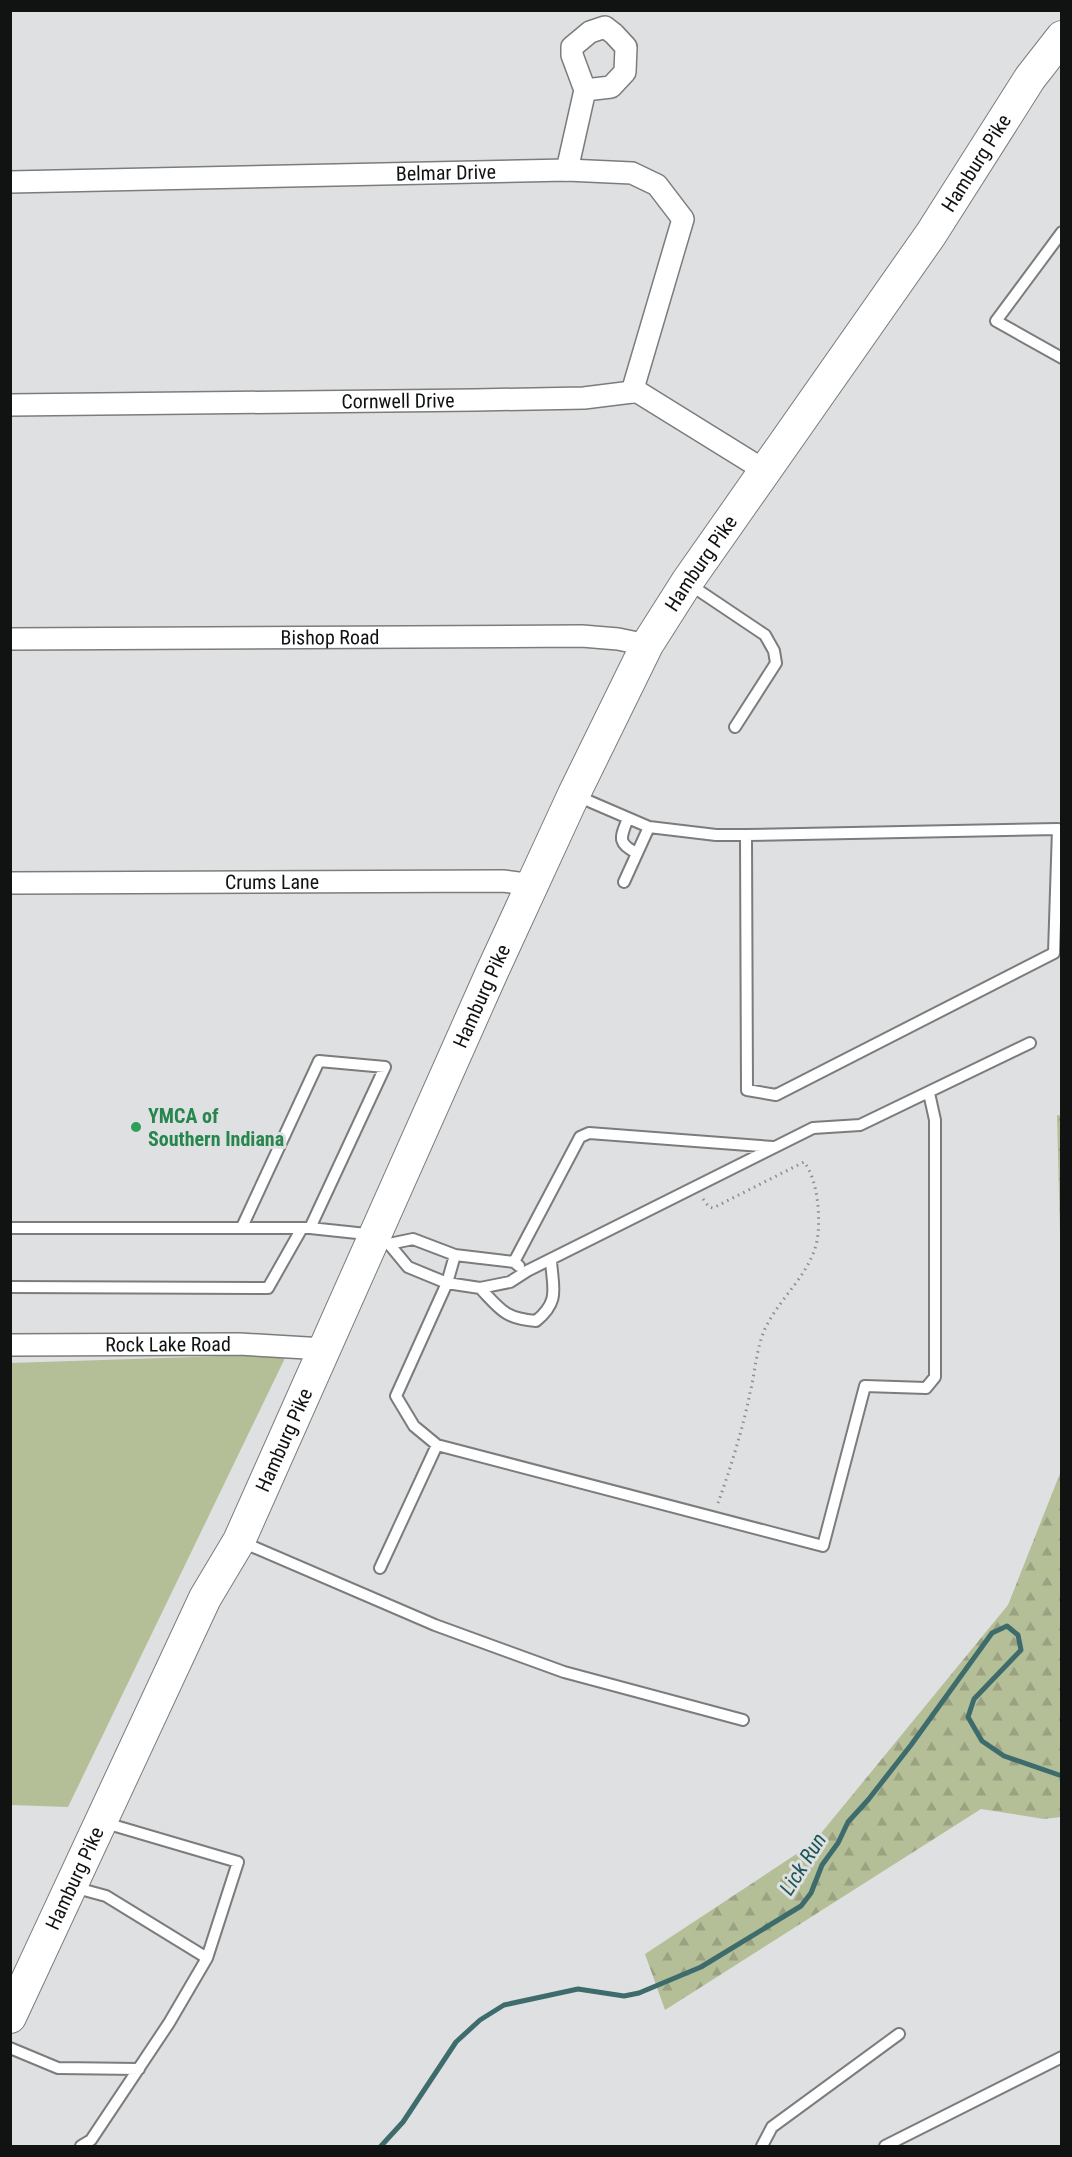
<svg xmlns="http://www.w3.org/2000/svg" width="1072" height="2157" viewBox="0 0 1072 2157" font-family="'Roboto Condensed',sans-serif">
<defs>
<pattern id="forest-firs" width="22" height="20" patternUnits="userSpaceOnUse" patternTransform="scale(1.5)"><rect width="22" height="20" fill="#b4be97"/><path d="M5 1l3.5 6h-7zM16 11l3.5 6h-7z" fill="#9aa281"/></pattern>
</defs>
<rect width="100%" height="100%" fill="#dfe0e2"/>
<path fill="#b4be97" d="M 287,1354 L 68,1807 L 11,1805 L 10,1363 Z"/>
<path fill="url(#forest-firs)" d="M 1057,1115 L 1062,1116 L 1061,1273 Z
M 1061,1471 L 1061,1817 L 1044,1819 L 981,1809 L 665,2010 L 645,1954 L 813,1843 L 1008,1605 Z"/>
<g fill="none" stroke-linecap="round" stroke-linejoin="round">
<path stroke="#3e6c6c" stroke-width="5" d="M 381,2146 L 403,2122 L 456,2042 L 480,2020 L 504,2005 L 578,1989 L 624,1996 L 639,1993 L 701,1967 L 801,1906 L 811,1893 L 822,1865 L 838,1843 L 848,1822 L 868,1800 L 911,1745 L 992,1633 L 1007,1626 L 1018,1635 L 1021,1650 L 974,1699 L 968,1717 L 982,1741 L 1004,1756 L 1062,1776"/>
<defs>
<path id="service" d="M 1062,232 L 996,321 L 1062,358
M 689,584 L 765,635 L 774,651 L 776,663 L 735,727
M 577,796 L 649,827 L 716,835 L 746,835 L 1058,829 L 1054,953 L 776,1095 L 747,1090 L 746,835
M 628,818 C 621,837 616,843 637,853
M 624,882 L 649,827
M 242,1227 L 319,1061 L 385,1067 L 310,1228
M 10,1228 L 310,1228 L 376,1235 L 389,1244 L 408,1267 L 447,1283 L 480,1288 L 510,1282 L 527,1271 L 813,1128 L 860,1125 L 1030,1043
M 389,1244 L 413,1239 L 455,1255 L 514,1262 L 519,1266
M 455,1255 L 447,1283 L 396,1396 L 414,1426 L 437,1445 L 823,1546 L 865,1386 L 926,1388 L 935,1377 L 935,1120 L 929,1093
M 514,1262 L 580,1137 L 589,1133 L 773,1147
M 10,1287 L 268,1288 L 302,1228
M 480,1288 C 501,1310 504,1318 536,1321 C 560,1301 553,1289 551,1261
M 242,1542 L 435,1625 L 564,1672 L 743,1720
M 380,1568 L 437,1445
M 102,1822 L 238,1862 L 207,1958
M 73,1887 L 106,1896 L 207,1958 L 169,2023 L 91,2140 L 81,2146
M 10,2048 L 58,2068 L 139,2069
M 762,2146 L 772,2127 L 899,2034
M 885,2146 L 1062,2057"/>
<g id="minor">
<path d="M 567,170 L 585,90 L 572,55 L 572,47 L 590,32 L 605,27 L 614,34 L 626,47 L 625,72 L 611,87 L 585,90"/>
<path id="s1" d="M 10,182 L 567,170 L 632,173 L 657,185 L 683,219 L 632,392"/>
<path id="s2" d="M 10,405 L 475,400 L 584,398 L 632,392 L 638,392 L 764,470"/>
<path id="s3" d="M 10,639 L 582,636 L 618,639 L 647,645"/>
<path id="s4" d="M 10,883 L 503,881 L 533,885"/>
<path id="s5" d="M 10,1345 L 239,1344 L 324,1349"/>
</g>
<g id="primary">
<path id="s6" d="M 10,2017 L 205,1598 L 239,1541 L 492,972 L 574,794 L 647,645 L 687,582 L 931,234 L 1030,78 L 1062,37"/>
</g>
</defs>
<use href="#service" stroke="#7b7c7d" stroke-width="14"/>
<use href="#minor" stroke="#7b7c7d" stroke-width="24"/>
<use href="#primary" stroke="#7b7c7d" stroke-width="34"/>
<path stroke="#8c8d8e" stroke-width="3" stroke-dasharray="1.5 4.5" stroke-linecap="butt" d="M 703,1199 L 709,1207 L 713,1208 L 804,1162 C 818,1179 821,1219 817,1241 C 810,1275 778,1299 764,1331 C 756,1351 755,1373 750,1393 C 743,1428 730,1470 718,1503"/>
<use href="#service" stroke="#fff" stroke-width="10"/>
<use href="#minor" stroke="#fff" stroke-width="21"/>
<use href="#primary" stroke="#fff" stroke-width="32"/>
</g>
<circle fill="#2e9e5b" stroke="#dfe0e2" stroke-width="2" cx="136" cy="1127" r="6"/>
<g text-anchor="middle" stroke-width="6" stroke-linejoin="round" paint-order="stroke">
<g font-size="20" fill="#111212" stroke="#dfe0e2">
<text dy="7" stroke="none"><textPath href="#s6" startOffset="2097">Hamburg Pike</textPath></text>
<text dy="7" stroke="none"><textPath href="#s1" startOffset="436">Belmar Drive</textPath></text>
<text dy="7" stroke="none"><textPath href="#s2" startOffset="388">Cornwell Drive</textPath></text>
<text dy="7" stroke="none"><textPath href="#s6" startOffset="1611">Hamburg Pike</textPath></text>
<text dy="7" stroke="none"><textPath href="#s3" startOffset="320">Bishop Road</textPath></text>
<text dy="7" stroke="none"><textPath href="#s4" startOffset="262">Crums Lane</textPath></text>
<text dy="7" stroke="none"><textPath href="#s6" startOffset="1125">Hamburg Pike</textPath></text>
<text dy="7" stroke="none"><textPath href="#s5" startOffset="158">Rock Lake Road</textPath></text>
<text dy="7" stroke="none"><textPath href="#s6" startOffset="639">Hamburg Pike</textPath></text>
<text dy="7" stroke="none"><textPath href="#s6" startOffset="153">Hamburg Pike</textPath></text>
</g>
<g font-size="20" font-weight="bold" fill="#27864d" stroke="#dfe0e2" text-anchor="start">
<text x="148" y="1123">YMCA of<tspan x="148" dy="23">Southern Indiana</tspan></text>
</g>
<g font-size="21" font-style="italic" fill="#1d5657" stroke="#dfe0e2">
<text transform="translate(803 1864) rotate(-58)" y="7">Lick Run</text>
</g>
</g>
<rect width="1072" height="2157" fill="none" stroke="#111212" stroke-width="24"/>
</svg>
